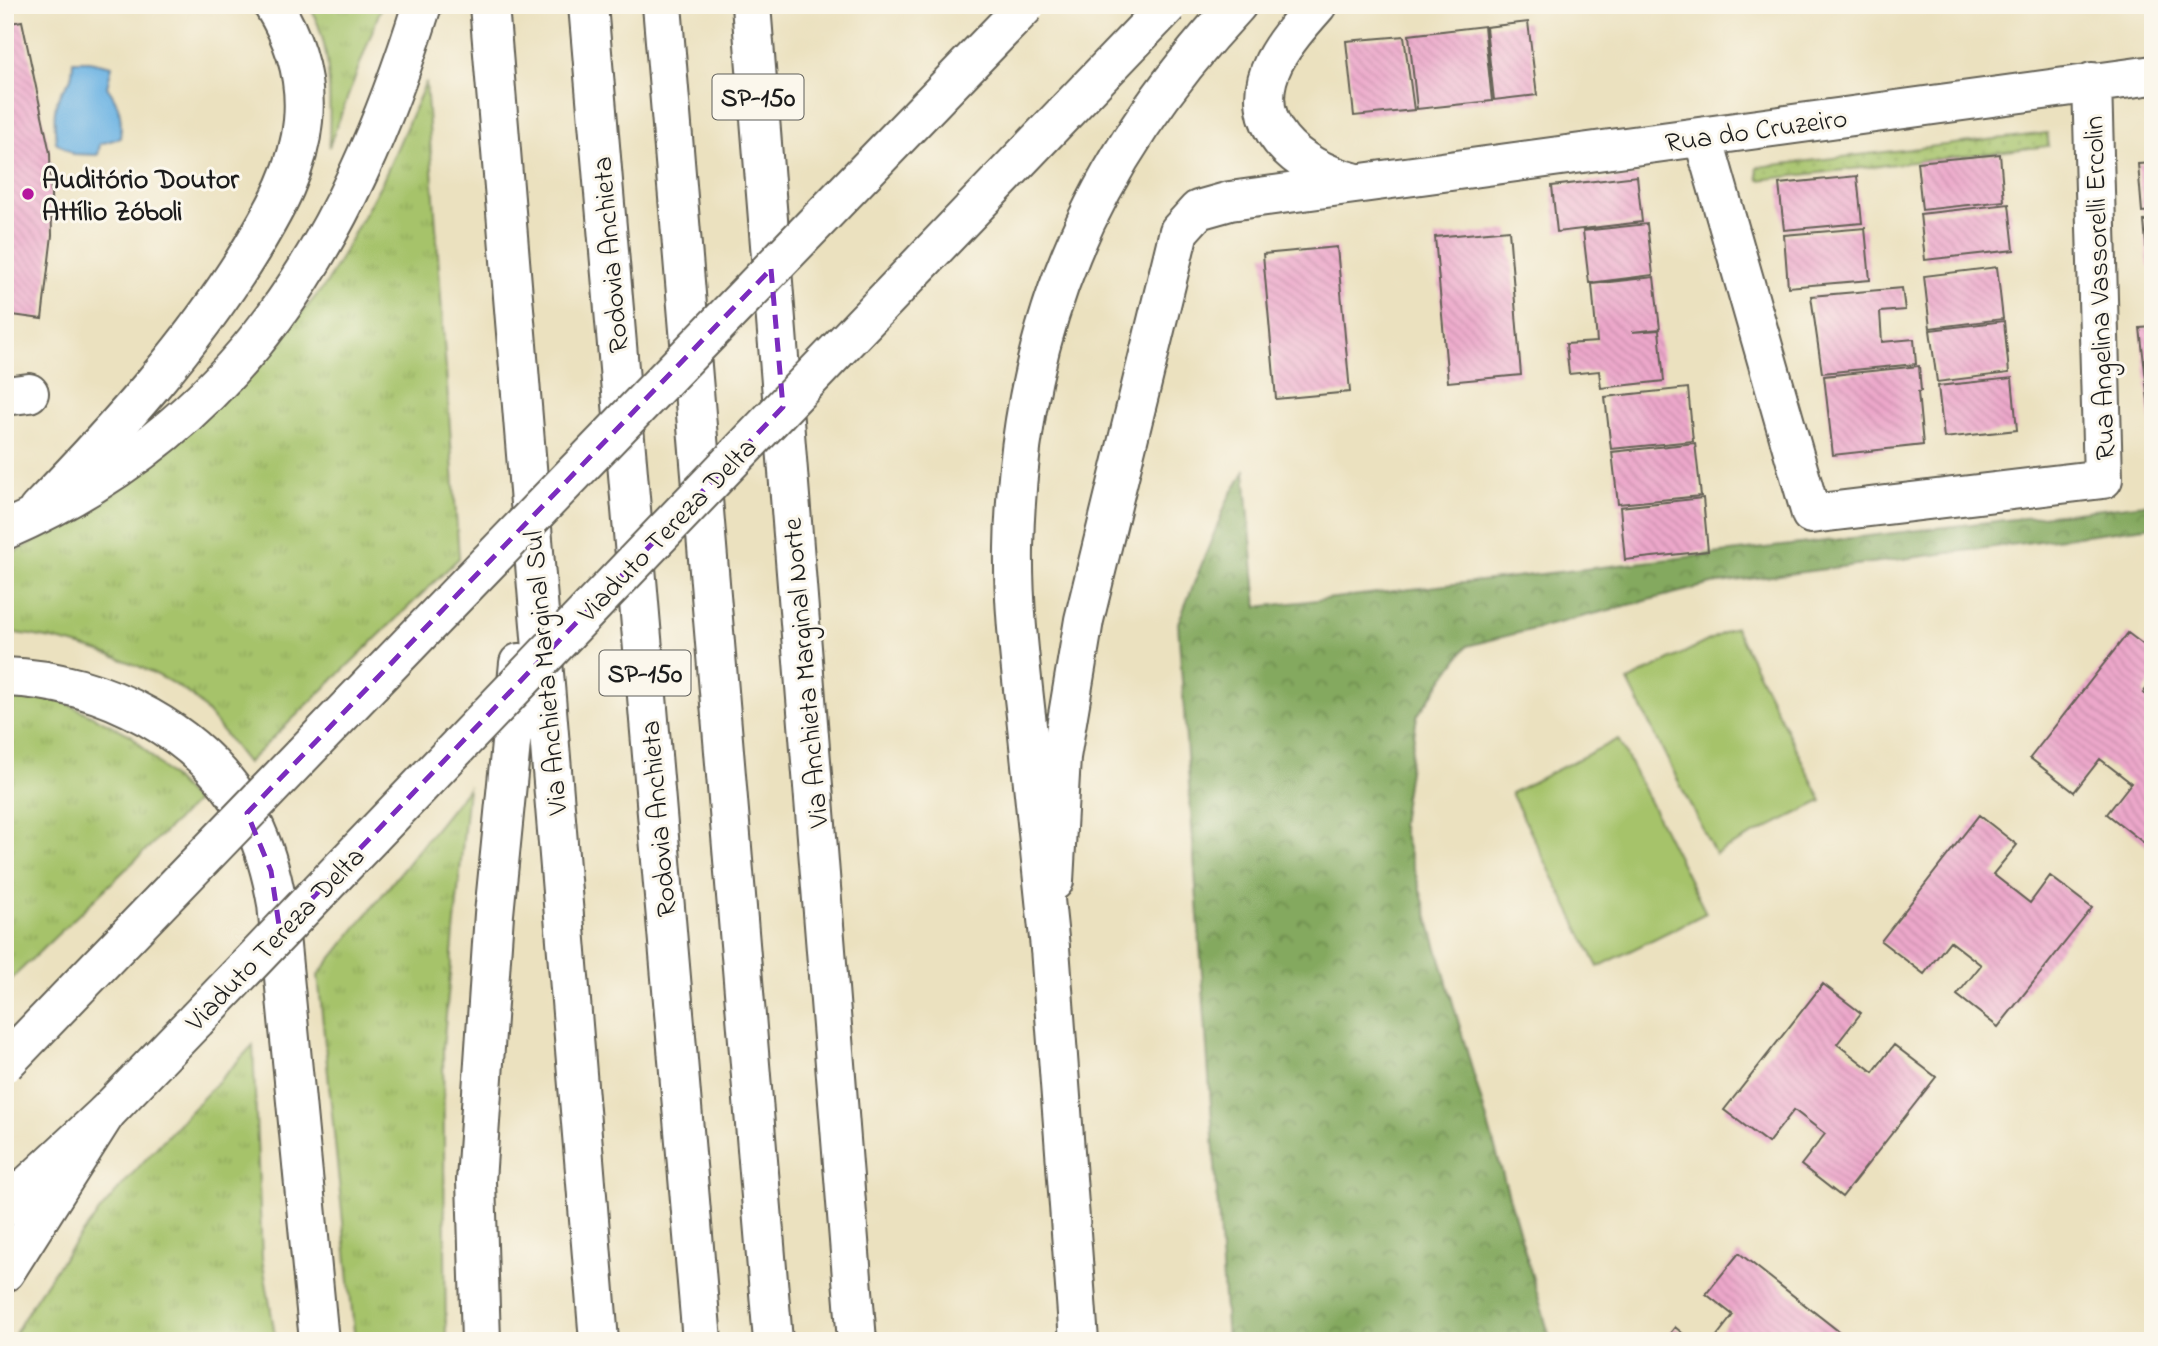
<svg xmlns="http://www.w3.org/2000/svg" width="2158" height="1346" viewBox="0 0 2158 1346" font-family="'Indie Flower',sans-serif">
<defs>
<pattern id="grass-tufts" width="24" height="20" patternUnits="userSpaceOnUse" patternTransform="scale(1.75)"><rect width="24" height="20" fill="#a6c36a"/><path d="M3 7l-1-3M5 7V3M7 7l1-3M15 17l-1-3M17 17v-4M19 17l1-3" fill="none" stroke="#8ea75b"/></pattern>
<pattern id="forest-crowns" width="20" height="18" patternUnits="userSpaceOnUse" patternTransform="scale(1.75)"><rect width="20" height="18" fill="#84a95e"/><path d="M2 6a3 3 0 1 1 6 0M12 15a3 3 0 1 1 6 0" fill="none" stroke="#6b894d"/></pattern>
<pattern id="park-dots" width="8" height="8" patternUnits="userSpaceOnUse" patternTransform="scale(1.75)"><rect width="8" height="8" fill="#a6c36a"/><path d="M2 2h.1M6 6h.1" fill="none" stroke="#8ea75b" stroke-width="1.8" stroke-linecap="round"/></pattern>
<pattern id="building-back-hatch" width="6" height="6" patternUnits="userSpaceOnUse" patternTransform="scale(1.75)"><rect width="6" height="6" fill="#eca7ca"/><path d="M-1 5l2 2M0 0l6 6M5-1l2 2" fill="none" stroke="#ca8fad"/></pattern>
</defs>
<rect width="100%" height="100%" fill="#fbf7ec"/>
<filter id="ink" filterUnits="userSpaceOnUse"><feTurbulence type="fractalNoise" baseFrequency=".0143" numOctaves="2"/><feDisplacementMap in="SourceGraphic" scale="14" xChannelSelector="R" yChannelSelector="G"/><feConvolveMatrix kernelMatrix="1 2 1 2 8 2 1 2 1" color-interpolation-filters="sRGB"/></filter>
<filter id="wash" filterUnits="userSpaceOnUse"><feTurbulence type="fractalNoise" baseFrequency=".00686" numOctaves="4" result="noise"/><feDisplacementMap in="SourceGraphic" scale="28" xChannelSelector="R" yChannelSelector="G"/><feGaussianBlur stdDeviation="1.57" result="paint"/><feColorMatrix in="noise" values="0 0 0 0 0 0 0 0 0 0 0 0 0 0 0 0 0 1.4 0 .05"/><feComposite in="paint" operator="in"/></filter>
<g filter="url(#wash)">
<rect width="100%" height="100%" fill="#ebe1bf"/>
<path fill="url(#grass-tufts)" stroke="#617043" stroke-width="2" d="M 309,5 L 382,5 L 329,147 C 330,101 333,46 309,5 Z
M 426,82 L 459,558 L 247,763 C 232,745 205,705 188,693 C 140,660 63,637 5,632 L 5,557 L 89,513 L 160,458 L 251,373 L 327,283 L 384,178 Z
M 5,690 L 54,697 L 131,735 L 196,802 L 5,985 Z
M 468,788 L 443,1047 L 446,1341 L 355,1341 L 318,975 Z
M 253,1045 L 262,1258 L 276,1341 L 11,1341 C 71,1228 166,1138 253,1045 Z"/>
<path fill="url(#forest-crowns)" stroke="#50623d" stroke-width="2" d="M 1245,471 L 1257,607 L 2153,503 L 2153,526 L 1712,584 L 1467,646 L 1417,716 L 1401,824 L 1551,1341 L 1227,1341 L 1178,623 L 1228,499 Z"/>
<path fill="url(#park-dots)" stroke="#617043" stroke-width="2" d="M 2047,133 L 2049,146 L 1759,180 L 1757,167 Z"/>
<path fill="#a6c36a" stroke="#617043" stroke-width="2" d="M 1735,627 L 1822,801 L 1715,854 L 1628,681 Z
M 1618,739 L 1706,913 L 1598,967 L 1511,793 Z"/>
<path fill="#6cb3e3" stroke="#446880" stroke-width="2" d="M 73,61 L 89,61 L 112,66 L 107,87 C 119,103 123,117 120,138 L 100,144 L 98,155 L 73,154 L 56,142 C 55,126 52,112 59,97 C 68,79 72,86 73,61 Z"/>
<g id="blocks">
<path fill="url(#building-back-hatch)" d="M 22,21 L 50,153 L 52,235 L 42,319 L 5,314 L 5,24 Z
M 1528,22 L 1537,95 L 1494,100 L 1486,27 Z
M 1484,26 L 1492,101 L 1417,109 L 1409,35 Z
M 1404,36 L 1414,110 L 1354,116 L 1346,41 Z
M 2000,154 L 2004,201 L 1922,210 L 1917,162 Z
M 2153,163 L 2153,211 L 2142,212 L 2138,164 Z
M 1637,176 L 1642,222 L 1557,232 L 1552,186 Z
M 1857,176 L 1862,223 L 1784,230 L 1779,184 Z
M 2009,204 L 2014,250 L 1925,260 L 1920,214 Z
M 2153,220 L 2153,267 L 2148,267 L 2144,221 Z
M 1647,224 L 1653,275 L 1589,283 L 1583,231 Z
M 1865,228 L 1870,280 L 1788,287 L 1784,235 Z
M 1509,230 L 1521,375 L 1448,382 L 1435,237 Z
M 1337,247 L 1350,392 L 1276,399 L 1263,254 Z
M 1997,267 L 2003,319 L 1930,328 L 1924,276 Z
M 1654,277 L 1660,329 L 1632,332 L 1659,330 L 1664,381 L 1601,388 L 1599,371 L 1569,374 L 1566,344 L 1597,342 L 1592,284 Z
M 1902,288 L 1905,310 L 1880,312 L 1882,342 L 1914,339 L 1916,364 L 1822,373 L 1811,296 Z
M 2004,321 L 2009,373 L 1937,382 L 1930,330 Z
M 2153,327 L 2153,380 L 2146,380 L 2140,328 Z
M 1919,366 L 1921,391 L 1918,392 L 1923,445 L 1833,455 L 1824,376 Z
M 2012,378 L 2017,430 L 1944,438 L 1938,386 Z
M 2153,382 L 2153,427 L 2151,427 L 2146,383 Z
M 1688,388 L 1693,441 L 1611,449 L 1605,397 Z
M 1695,443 L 1701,496 L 1618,504 L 1612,452 Z
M 1703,498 L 1708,551 L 1625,560 L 1620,507 Z
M 2128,633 L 2153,652 L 2153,680 L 2143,693 L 2153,700 L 2153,840 L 2148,846 L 2107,814 L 2131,783 L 2100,759 L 2074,792 L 2030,758 Z
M 1979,815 L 2017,845 L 1993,874 L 2030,903 L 2050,876 L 2092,908 L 1998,1027 L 1957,995 L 1981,965 L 1950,941 L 1924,974 L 1881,941 Z
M 1823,984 L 1861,1013 L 1837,1044 L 1873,1072 L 1894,1045 L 1936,1077 L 1842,1197 L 1801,1165 L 1825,1134 L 1794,1110 L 1768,1143 L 1724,1110 Z
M 1739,1253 L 1851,1341 L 1713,1341 L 1733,1315 L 1706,1294 Z
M 1675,1327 L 1692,1341 L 1664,1341 Z"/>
</g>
</g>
<g filter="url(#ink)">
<use href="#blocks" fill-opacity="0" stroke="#646155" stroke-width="2"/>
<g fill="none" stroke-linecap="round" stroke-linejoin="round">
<defs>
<path id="minor" d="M 1317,5 C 1302,22 1285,41 1274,62 C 1243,125 1298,168 1353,182
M 1703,137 L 1811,514 L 2103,479 L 2092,82
M 5,396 L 29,393
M 38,510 C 117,428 193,345 252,248 C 276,208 299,168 303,121 C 307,79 295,40 273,5
M 1054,881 L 1061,757 L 1084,620 L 1179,231 L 1198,210 L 1230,201 L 2153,75"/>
<path id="major" d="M 1050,948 C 1042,870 1034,793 1026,716 C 1020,661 1013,604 1014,548 C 1018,330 1089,163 1237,5
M 5,1207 L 106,1113 L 196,1020"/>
<path id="highway" d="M 489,5 L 599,1341
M 588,5 L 702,1341
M 662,5 L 773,1341
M 751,5 L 857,1341
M 5,530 C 239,428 349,240 422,5
M 5,677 C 103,680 207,733 252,822 C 265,848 272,875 277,904 L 319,1341
M 1050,948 L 1079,1341
M 5,1272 L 106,1113
M 481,1341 L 476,1181 L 494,914 L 519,663"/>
</defs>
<use href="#minor" stroke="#646155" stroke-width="42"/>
<use href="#major" stroke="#646155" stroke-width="42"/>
<use href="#highway" stroke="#646155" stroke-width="42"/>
<use href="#minor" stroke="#fff" stroke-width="38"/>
<use href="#major" stroke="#fff" stroke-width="38"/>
<use href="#highway" stroke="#fff" stroke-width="38"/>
<defs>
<path id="major-bridge" d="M 196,1020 L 1168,5
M 5,1063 L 1026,5"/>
</defs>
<use href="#major-bridge" stroke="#646155" stroke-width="42" stroke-linecap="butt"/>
<use href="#major-bridge" stroke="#fff" stroke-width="38"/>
</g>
</g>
<path fill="none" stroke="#7b2cbf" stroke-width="5" stroke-dasharray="14 9" stroke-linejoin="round" d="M 771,269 L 783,407 L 280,932 L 271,871 L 247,813 Z"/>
<circle fill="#b5179e" stroke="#fbf7ec" stroke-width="2.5" cx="28" cy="194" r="7"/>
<g text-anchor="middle" stroke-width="6" stroke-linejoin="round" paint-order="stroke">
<g fill="#fbf7ec" stroke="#5f5e5a" stroke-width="2">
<rect x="712.5" y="74.5" width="91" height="45" rx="5"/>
<rect x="599.5" y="650.5" width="91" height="45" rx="5"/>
</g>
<g font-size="26" font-weight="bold" fill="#1c1c1c">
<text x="758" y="106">SP-150</text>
<text x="645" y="682">SP-150</text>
</g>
<g font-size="28" fill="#1c1c1c" stroke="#fbf7ec">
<text transform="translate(1756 129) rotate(-8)" y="10">Rua do Cruzeiro</text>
<text transform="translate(609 255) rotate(-95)" y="10">Rodovia Anchieta</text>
<text transform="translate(2098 288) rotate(-92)" y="10">Rua Angelina Vassorelli Ercolin</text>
<text transform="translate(666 529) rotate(-46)" y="10">Viaduto Tereza Delta</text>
<text transform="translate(544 673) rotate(-95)" y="10">Via Anchieta Marginal Sul</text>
<text transform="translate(804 673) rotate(-95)" y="10">Via Anchieta Marginal Norte</text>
<text transform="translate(657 819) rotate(-95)" y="10">Rodovia Anchieta</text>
<text transform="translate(274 938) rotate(-46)" y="10">Viaduto Tereza Delta</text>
</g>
<g font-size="28" font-weight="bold" fill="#1c1c1c" stroke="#fbf7ec" text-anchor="start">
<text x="42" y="188">Auditório Doutor<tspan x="42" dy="32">Attílio Zóboli</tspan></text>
</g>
</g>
<rect width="2158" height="1346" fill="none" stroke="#fbf7ec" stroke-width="28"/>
</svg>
